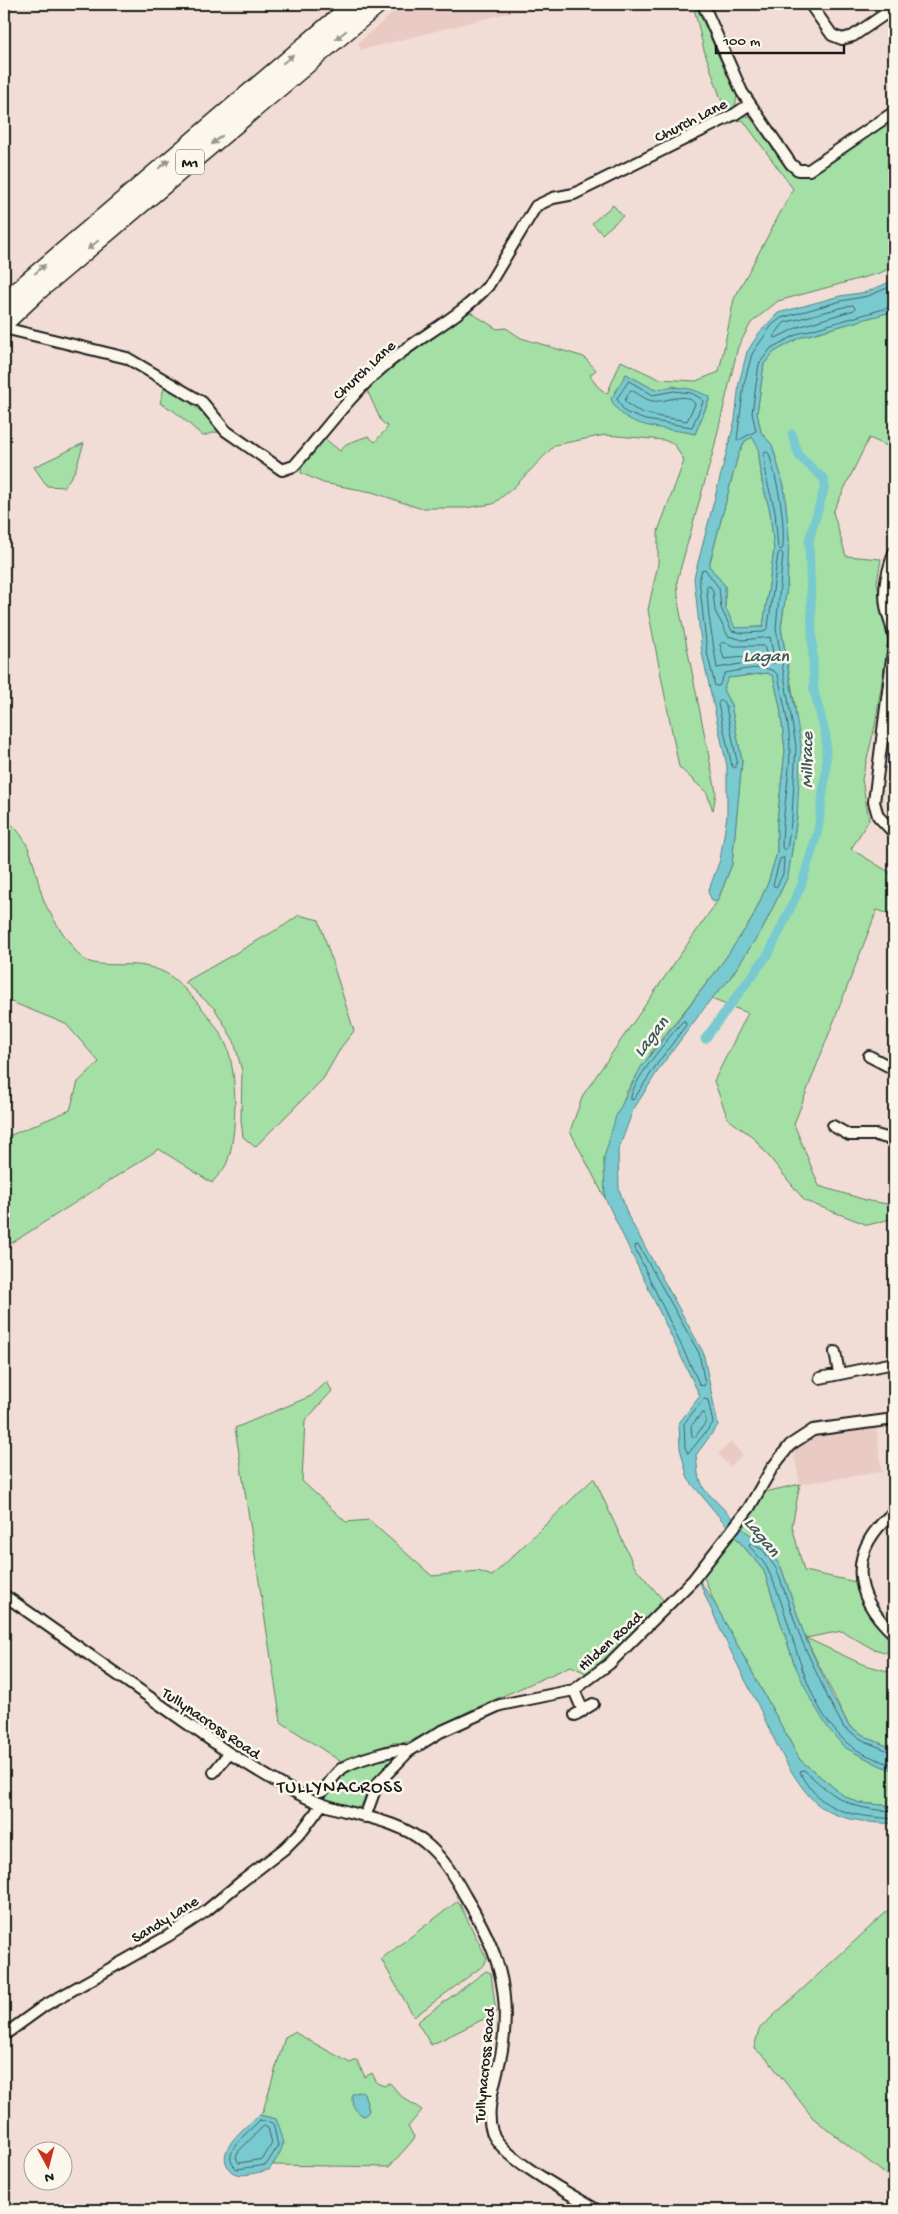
<svg xmlns="http://www.w3.org/2000/svg" width="898" height="2214" viewBox="0 0 898 2214" font-family="'Gochi Hand',sans-serif">
<rect width="100%" height="100%" fill="#f1ddd5"/>
<filter id="ink" filterUnits="userSpaceOnUse"><feTurbulence type="fractalNoise" baseFrequency=".02" numOctaves="2"/><feDisplacementMap in="SourceGraphic" scale="10" xChannelSelector="R" yChannelSelector="G"/><feConvolveMatrix kernelMatrix="1 2 1 2 8 2 1 2 1" color-interpolation-filters="sRGB"/></filter>
<g filter="url(#ink)">
<path fill="#eacbc4" d="M 403,4 L 534,4 L 535,6 L 361,50 L 358,43 Z
M 876,1426 L 882,1472 L 800,1484 L 793,1451 L 810,1437 L 817,1433 Z
M 731,1442 L 743,1455 L 730,1467 L 718,1454 Z"/>
<path fill="#a4dfa5" stroke="#607e60" fill-rule="evenodd" d="M 693,4 L 695,4 L 737,96 L 735,107 L 718,116 L 724,108 L 704,50 Z
M 742,115 L 750,117 L 789,171 L 802,173 L 815,171 L 894,118 L 894,266 L 880,273 L 778,301 L 751,323 L 738,347 L 713,452 L 677,581 L 679,607 L 716,792 L 713,811 L 707,793 L 679,767 L 648,610 L 658,564 L 658,531 L 684,461 L 675,445 L 664,440 L 605,435 L 555,445 L 513,488 L 493,504 L 464,508 L 419,508 L 372,492 L 323,483 L 301,473 L 302,463 L 323,437 L 340,451 L 346,444 L 368,436 L 375,442 L 388,427 L 381,421 L 367,390 L 373,382 L 442,327 L 467,310 L 497,329 L 506,328 L 521,338 L 584,357 L 596,370 L 590,375 L 597,386 L 607,394 L 621,361 L 659,379 L 696,381 L 719,372 L 734,299 L 793,189 L 743,120 L 726,123 ZM 626,374 L 655,390 L 674,386 L 710,398 L 695,434 L 683,431 Z
M 613,205 L 623,216 L 602,234 L 592,223 Z
M 894,311 L 894,449 L 869,438 L 833,512 L 846,556 L 881,559 L 877,582 L 888,643 L 875,726 L 862,779 L 869,820 L 851,849 L 894,875 L 894,915 L 877,910 L 794,1124 L 819,1186 L 869,1201 L 894,1205 L 894,1218 L 868,1225 L 805,1201 L 753,1137 L 728,1119 L 714,1081 L 748,1013 L 711,999 L 728,981 L 763,928 L 788,876 L 797,817 L 795,706 L 781,628 L 787,586 L 789,539 L 784,486 L 772,445 L 761,432 L 757,413 L 764,364 L 774,352 L 801,337 Z
M 164,388 C 189,397 204,415 222,433 L 216,432 L 203,436 L 174,411 L 160,403 Z
M 752,437 L 758,446 L 762,482 L 770,511 L 774,550 L 763,627 L 735,628 L 725,607 L 725,586 L 709,566 L 738,455 L 745,441 Z
M 84,443 L 75,471 L 64,487 L 47,486 L 34,467 Z
M 767,673 L 773,676 L 780,706 L 785,751 L 777,822 L 777,853 L 768,883 L 752,919 L 718,969 L 653,1050 L 627,1091 L 604,1158 L 605,1198 L 570,1131 L 583,1095 L 718,900 L 732,864 L 742,761 L 731,705 L 723,690 L 727,678 Z
M 4,818 C 35,841 32,867 44,901 C 49,914 69,943 79,955 C 90,970 128,962 144,966 C 152,967 163,971 169,975 C 186,987 216,1023 225,1042 C 238,1069 238,1138 226,1165 C 223,1171 216,1177 212,1183 L 159,1149 L 4,1248 L 4,1138 L 70,1110 L 78,1082 L 99,1062 L 66,1024 L 4,999 Z
M 299,915 L 319,920 L 354,1031 L 342,1046 L 323,1079 L 255,1147 L 243,1137 L 241,1120 L 242,1071 L 234,1041 L 215,1009 L 185,982 L 285,925 Z
M 327,1382 L 332,1391 L 305,1421 L 302,1481 L 346,1522 L 369,1520 L 432,1576 L 478,1571 L 492,1576 L 594,1478 L 634,1566 L 663,1600 L 610,1658 L 588,1674 L 571,1666 L 469,1711 L 409,1742 L 392,1743 L 343,1763 L 281,1722 L 235,1428 L 311,1396 Z
M 800,1484 L 792,1526 L 804,1571 L 856,1582 C 863,1606 877,1621 894,1637 L 894,1655 L 871,1648 L 842,1631 L 806,1638 L 862,1664 L 894,1673 L 894,1749 L 868,1738 L 849,1726 L 805,1637 L 781,1567 L 740,1526 L 765,1492 Z
M 735,1536 L 764,1571 L 794,1663 L 844,1747 L 881,1766 L 894,1770 L 894,1806 L 859,1803 L 844,1796 L 800,1760 L 715,1604 L 703,1575 Z
M 397,1753 L 398,1754 C 379,1773 371,1781 361,1807 L 356,1809 L 322,1799 L 343,1773 L 350,1768 Z
M 458,1901 L 487,1959 L 484,1965 L 414,2017 L 381,1959 Z
M 894,1905 L 894,2181 L 813,2118 L 768,2060 L 754,2048 L 759,2029 Z
M 486,1971 L 491,1973 L 496,2013 L 431,2045 L 417,2022 Z
M 294,2032 L 350,2063 L 357,2060 L 365,2077 L 372,2073 L 377,2083 L 384,2086 L 390,2083 L 401,2096 L 422,2110 L 408,2127 L 415,2138 L 389,2167 L 273,2165 L 284,2143 L 276,2119 L 259,2115 L 263,2111 L 285,2037 ZM 364,2093 L 369,2111 L 363,2116 L 354,2107 Z"/>
<path fill="#79cad0" stroke="#548488" fill-rule="evenodd" d="M 894,280 L 894,311 L 801,337 L 774,352 L 764,364 L 757,413 L 761,432 L 772,445 L 784,486 L 789,539 L 787,586 L 781,628 L 801,745 L 797,817 L 788,876 L 763,928 L 728,981 L 711,999 L 661,1066 L 633,1110 L 618,1151 L 619,1189 L 628,1216 L 703,1352 L 718,1425 L 696,1455 L 698,1474 L 704,1489 L 745,1531 L 766,1546 L 781,1567 L 805,1637 L 832,1696 L 849,1726 L 868,1738 L 894,1749 L 894,1770 L 881,1766 L 844,1747 L 828,1728 L 811,1700 L 794,1663 L 764,1571 L 688,1479 L 680,1448 L 679,1423 L 700,1396 L 605,1198 L 604,1158 L 616,1116 L 641,1067 L 718,969 L 752,919 L 768,883 L 777,853 L 777,822 L 785,751 L 780,706 L 773,676 L 767,673 L 728,678 L 723,690 L 731,705 L 742,761 L 732,864 L 718,900 L 713,902 L 708,892 L 720,860 L 727,816 L 727,766 L 702,653 L 694,578 L 735,420 L 739,383 L 747,352 L 759,333 L 778,313 L 840,296 L 867,292 ZM 752,437 L 758,447 L 762,482 L 770,511 L 774,550 L 763,627 L 735,628 L 725,607 L 725,586 L 709,566 L 738,455 L 745,441 Z
M 626,374 L 655,390 C 678,386 688,386 710,397 L 695,434 C 667,427 623,430 611,399 Z
M 698,1578 L 715,1604 L 800,1760 L 844,1796 L 859,1803 L 894,1806 L 894,1824 C 867,1822 836,1821 815,1802 C 790,1778 772,1734 757,1703 C 736,1662 715,1621 698,1578 Z
M 362,2091 L 364,2093 L 369,2111 L 365,2116 C 355,2113 351,2104 352,2094 Z
M 259,2115 L 276,2119 C 287,2144 284,2148 269,2170 C 257,2172 233,2182 227,2165 C 224,2159 225,2152 229,2146 C 235,2135 249,2124 259,2115 Z"/>
<g fill="none" stroke-linecap="round" stroke-linejoin="round">
<path stroke="#416264" stroke-width="1" d="M 894,285 L 868,296 L 841,301 L 781,318 L 772,325 L 752,354 L 744,384 L 737,440 L 739,440 L 756,431 L 752,413 L 759,364 L 771,348 L 800,333 L 894,306
M 853,305 L 855,308 L 854,310 L 798,327 L 776,338 L 773,337 L 784,323 Z
M 629,381 L 653,395 L 674,391 L 691,393 L 702,399 L 703,402 L 692,427 L 645,420 L 625,412 L 617,399 Z
M 631,390 C 638,393 645,400 653,401 C 666,403 686,390 695,404 L 687,421 C 667,417 638,417 625,401 Z
M 767,452 L 769,454 C 778,484 785,516 783,548 L 781,550 L 778,548 L 775,511 L 767,481 L 764,454 Z
M 781,552 L 783,554 L 776,628 L 796,746 L 792,816 L 787,848 L 784,850 L 782,847 C 782,815 789,783 790,751 C 790,726 783,700 778,675 C 769,662 739,671 725,673 L 719,686 L 715,686 L 707,652 L 699,579 L 702,570 L 705,569 L 719,588 L 721,608 L 732,631 L 743,633 L 764,632 L 768,627 L 778,554 Z
M 707,586 L 710,586 L 713,591 L 715,611 L 728,636 L 743,640 L 770,637 L 775,663 L 746,663 L 717,668 L 709,617 Z
M 723,642 L 734,646 L 764,646 L 766,653 L 764,655 L 724,659 L 720,645 Z
M 720,701 L 723,701 L 726,707 L 737,761 L 735,768 L 732,766 L 718,704 Z
M 784,858 L 783,874 L 777,886 L 775,887 L 773,885 L 780,859 Z
M 685,1021 L 686,1025 L 657,1064 L 634,1099 L 631,1100 C 628,1086 671,1035 682,1022 Z
M 636,1245 L 639,1246 L 699,1353 L 705,1384 L 704,1386 L 700,1385 L 635,1248 Z
M 704,1399 L 708,1400 L 713,1423 L 688,1454 L 685,1447 L 684,1424 Z
M 704,1413 L 706,1422 L 695,1437 L 692,1437 L 691,1426 L 701,1414 Z
M 894,1753 L 866,1742 L 844,1728 L 828,1698 L 801,1639 L 777,1570 L 763,1550 L 750,1543 L 749,1546 C 756,1554 764,1561 768,1570 C 795,1624 799,1700 846,1742 C 858,1753 879,1761 894,1765
M 894,1811 C 850,1810 836,1799 804,1770 L 800,1771 C 802,1778 807,1785 812,1790 C 833,1816 864,1816 894,1819
M 260,2120 L 273,2123 L 278,2146 L 266,2165 L 237,2169 C 217,2154 250,2131 260,2120 Z
M 264,2126 L 268,2128 L 272,2143 L 263,2159 L 239,2163 L 236,2158 L 239,2151 Z"/>
<path stroke="#79cad0" stroke-width="9" d="M 705,1039 L 769,953 L 801,886 L 818,831 L 826,770 L 826,736 L 814,691 L 809,540 L 825,486 L 824,479 L 799,456 L 792,434"/>
<defs>
<path id="minor" d="M 703,4 L 742,92 L 791,164 L 798,170 L 809,170 L 894,112
M 810,4 L 832,35 L 842,39 L 853,36 L 894,8
M 4,328 L 127,358 L 202,402 L 226,431 L 282,470 L 294,466 C 323,433 349,396 383,367 C 416,338 458,319 488,286 L 536,206 L 553,198 L 574,194 L 735,114 L 750,104
M 894,553 C 887,573 882,590 887,611 C 890,620 893,629 894,638
M 894,644 L 874,802 L 878,816 L 894,833
M 883,730 L 894,736
M 869,1056 L 894,1069
M 833,1126 L 849,1135 L 876,1135 L 894,1140
M 835,1352 L 839,1373
M 820,1378 L 894,1363
M 894,1512 C 848,1550 851,1595 894,1634
M 4,1595 L 229,1753 C 259,1771 288,1791 322,1804 C 355,1816 396,1819 424,1842 C 442,1856 454,1876 465,1896 C 496,1947 512,1988 502,2050 C 498,2075 484,2107 492,2132 C 501,2158 572,2195 597,2210
M 574,1690 L 583,1711
M 575,1715 L 593,1704
M 214,1772 L 229,1753
M 323,1791 C 329,1784 336,1771 344,1767 C 354,1761 400,1746 409,1751
M 365,1817 L 377,1784 L 409,1751 L 440,1732 L 500,1705 L 574,1690 L 609,1664 L 693,1580 L 749,1508 L 772,1468 L 790,1445 L 813,1430 L 894,1419
M 4,2035 L 44,2006 L 168,1936 L 206,1911 L 241,1882 L 284,1849 L 303,1830 L 322,1804"/>
<path id="motorway" d="M 4,302 L 354,4
M 4,323 L 40,289 L 378,4"/>
</defs>
<use href="#minor" stroke="#1c1c1c" stroke-width="14"/>
<use href="#motorway" stroke="#1c1c1c" stroke-width="21"/>
<use href="#minor" stroke="#fbf7ec" stroke-width="10"/>
<use href="#motorway" stroke="#fbf7ec" stroke-width="18"/>
</g>
<defs><path id="oneway-solid" d="M-6-.8H1V-3.2L6.5 0L1 3.2V.8H-6Z" transform="scale(1.25)"/></defs>
<g fill="#97948e">
<use href="#oneway-solid" transform="translate(341 35) rotate(140)"/>
<use href="#oneway-solid" transform="translate(288 59) rotate(-40)"/>
<use href="#oneway-solid" transform="translate(217 140) rotate(140)"/>
<use href="#oneway-solid" transform="translate(164 164) rotate(-40)"/>
<use href="#oneway-solid" transform="translate(93 245) rotate(140)"/>
<use href="#oneway-solid" transform="translate(40 269) rotate(-41)"/>
</g>
</g>
<g text-anchor="middle" stroke-width="5" stroke-linejoin="round" paint-order="stroke">
<rect fill="#fbf7ec" stroke="#5f5e5a" stroke-width="1" x="176" y="149.5" width="28" height="25" rx="4"/>
<g font-size="15" font-weight="bold" fill="#1c1c1c">
<text x="190" y="167">M1</text>
</g>
<g font-size="16" fill="#1c1c1c" stroke="#fbf7ec">
<text transform="translate(690 119) rotate(-27)" y="6">Church Lane</text>
<text transform="translate(363 369) rotate(-43)" y="6">Church Lane</text>
<text transform="translate(609 1640) rotate(-42)" y="6">Hilden Road</text>
<text transform="translate(212 1722) rotate(34)" y="6">Tullynacross Road</text>
<text transform="translate(164 1918) rotate(-32)" y="6">Sandy Lane</text>
<text transform="translate(483 2065) rotate(-85)" y="6">Tullynacross Road</text>
</g>
<g font-size="18" font-style="italic" fill="#3d595b" stroke="#fbf7ec">
<text x="766" y="661">Lagan</text>
<text transform="translate(806 760) rotate(-90)" y="6">Millrace</text>
<text transform="translate(650 1036) rotate(-52)" y="6">Lagan</text>
<text transform="translate(763 1536) rotate(51)" y="6">Lagan</text>
</g>
<g font-size="19" letter-spacing="1" fill="#1c1c1c" stroke="#fbf7ec">
<text x="340" y="1792">TULLYNACROSS</text>
</g>
</g>
<rect width="898" height="2214" fill="none" stroke="#fbf7ec" stroke-width="20"/>
<rect x="10" y="10" width="878" height="2194" fill="none" stroke="#1c1c1c" stroke-width="2" filter="url(#ink)"/>
<g transform="translate(48 2166) rotate(173)"><circle r="24" fill="#fbf7ec" stroke="#a29f99"/>
<path d="M0-4L9 19L0 12L-9 19Z" fill="#c8321e"/>
<text y="-8" font-size="14" font-weight="bold" text-anchor="middle" fill="#1c1c1c">N</text>
</g>
<path d="M716 45v8h128v-8" fill="none" stroke="#1c1c1c" stroke-width="2.5"/>
<text x="723" y="45" font-size="15" fill="#1c1c1c" stroke="#fbf7ec" stroke-width="4" paint-order="stroke">100 m</text>
</svg>
